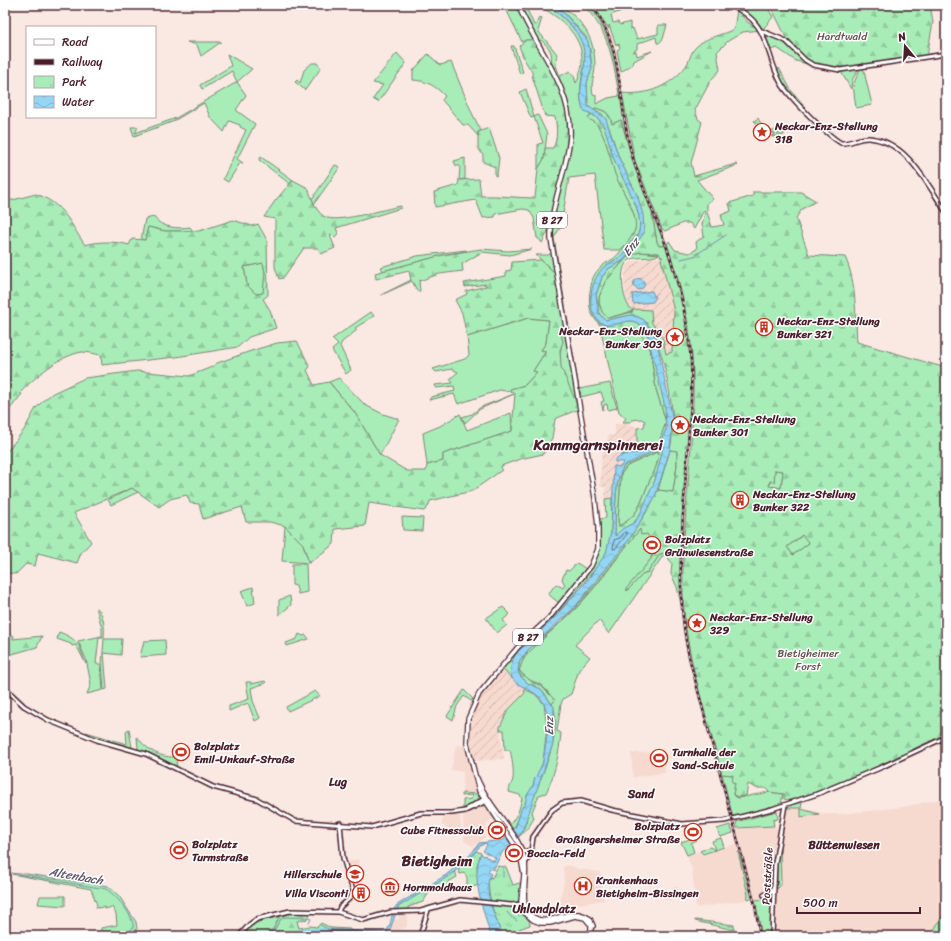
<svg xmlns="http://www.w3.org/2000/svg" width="951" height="941" viewBox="0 0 951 941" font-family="Sriracha,sans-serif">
<defs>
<pattern id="industrial-furrows" width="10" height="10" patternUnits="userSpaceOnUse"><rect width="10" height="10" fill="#f6dad0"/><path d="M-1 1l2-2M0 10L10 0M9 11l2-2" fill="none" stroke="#d4bbb3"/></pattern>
<pattern id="forest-firs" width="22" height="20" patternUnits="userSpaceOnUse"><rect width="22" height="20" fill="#a8edb8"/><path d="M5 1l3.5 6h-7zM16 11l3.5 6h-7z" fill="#92cb9e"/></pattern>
<pattern id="park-tufts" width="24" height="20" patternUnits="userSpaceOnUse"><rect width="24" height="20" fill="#a8edb8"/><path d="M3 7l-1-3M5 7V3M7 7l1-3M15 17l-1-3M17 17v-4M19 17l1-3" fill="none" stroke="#92cb9e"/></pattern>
<pattern id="water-waves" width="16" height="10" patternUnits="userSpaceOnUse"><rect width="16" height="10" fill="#93d7f5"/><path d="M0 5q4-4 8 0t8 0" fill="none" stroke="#80b8d2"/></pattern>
</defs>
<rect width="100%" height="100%" fill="#fae9e3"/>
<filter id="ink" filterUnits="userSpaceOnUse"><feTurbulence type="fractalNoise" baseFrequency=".025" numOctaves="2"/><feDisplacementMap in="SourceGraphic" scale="8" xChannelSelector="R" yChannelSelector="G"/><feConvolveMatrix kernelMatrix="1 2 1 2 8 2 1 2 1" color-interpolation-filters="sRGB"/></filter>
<g filter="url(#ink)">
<path fill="#f6dad0" d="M 589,5 L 593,5 L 600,14 L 613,39 L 631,145 L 641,176 L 667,244 L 679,281 L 687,319 L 693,375 L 683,558 L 684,612 L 692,661 L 736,829 L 774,826 L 782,832 L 784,817 L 787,815 L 788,808 L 801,808 L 825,814 L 841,814 L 902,807 L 946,798 L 946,911 L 935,928 L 932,936 L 775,936 L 777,896 L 755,900 L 762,936 L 758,936 L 757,921 L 752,899 L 696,908 L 692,869 L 686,855 L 699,851 L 703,855 L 737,843 L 689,661 L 681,615 L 681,558 L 691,392 L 688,338 L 677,282 L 665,245 L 638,177 L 629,146 L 612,45 L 603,25 Z
M 456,745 L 465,746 L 478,795 L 462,794 L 463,772 L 451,770 Z
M 664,752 L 665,773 L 633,777 L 631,753 Z
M 485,807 L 495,817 L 487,823 L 485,838 L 473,846 L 464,841 L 463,812 Z
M 460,813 L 461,830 L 454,832 L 441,825 L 443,819 L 447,815 Z
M 359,859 L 362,884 L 352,885 L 345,862 Z
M 568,865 L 579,869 L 600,872 L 604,900 L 562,907 L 560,898 L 564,882 L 563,867 Z
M 673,887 L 678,887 L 679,899 L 664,900 L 664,892 L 673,892 Z
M 398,915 L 407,915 L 407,927 L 391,933 L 394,920 L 399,919 Z"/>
<path fill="url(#industrial-furrows)" d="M 663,256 L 674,311 L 672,352 L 666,354 L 663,339 L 652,323 L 651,311 L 640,311 L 630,308 L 626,297 L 624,282 L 626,266 L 630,262 Z
M 615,424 L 631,424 L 637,428 L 637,442 L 643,443 L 645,448 L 624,451 L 615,459 L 615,462 L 623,464 L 620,467 L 614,467 L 612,498 L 605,499 L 605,487 L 600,487 L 602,447 L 607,446 L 608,435 L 615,435 Z
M 502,669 L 524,689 L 525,693 L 500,727 L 504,759 L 473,761 L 470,736 L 473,710 L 477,701 Z"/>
<path fill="#a8edb8" stroke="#798672" d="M 504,5 L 517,5 L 534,40 L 526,40 L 522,42 Z
M 520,5 L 525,5 L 534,25 L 536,25 L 539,17 L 542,18 L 538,31 L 557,54 L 556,66 L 560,76 L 570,71 L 574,76 L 576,83 C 579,79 579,74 581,69 C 588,39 560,16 536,5 L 546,5 L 550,7 C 569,22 590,40 584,67 C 581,83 578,94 583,110 L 591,114 L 589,119 C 593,121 596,122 598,126 C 607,140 610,157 615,173 C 620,188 635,209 636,224 C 636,234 627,244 620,250 L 604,250 L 595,175 L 569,178 L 561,226 L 554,238 L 579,389 L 610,383 L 617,408 L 608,410 L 607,404 L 604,405 L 603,410 L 601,402 L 604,401 L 601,392 L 581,397 L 580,389 L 577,390 L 552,242 L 555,207 L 568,156 L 570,113 L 551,65 C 553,51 550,49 541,40 L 538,41 Z
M 555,5 L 562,5 C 567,11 573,14 578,20 C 590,33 595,48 595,66 C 595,76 590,83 593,94 L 596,95 L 596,104 L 608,98 L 619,96 L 619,94 C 612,58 610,33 583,5 L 589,5 C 623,50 616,95 629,147 C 638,181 652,212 665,245 L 659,246 L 657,242 L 652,213 L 634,166 L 621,120 L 612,124 C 609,112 606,111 595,108 L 593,110 L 588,106 L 587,83 L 592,68 L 590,50 L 586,37 L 559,7 Z
M 593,5 L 601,5 L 604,10 L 613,5 L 621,5 L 624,10 L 611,15 L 613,23 L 618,22 L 620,25 L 630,22 L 630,29 L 633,28 L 637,39 L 658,34 L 658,25 L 667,25 L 663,39 L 659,43 L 657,43 L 656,37 L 637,44 L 637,49 L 633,52 L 636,51 L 637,56 L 652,51 L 634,61 L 633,64 L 621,72 L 617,50 L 620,48 L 619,44 L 616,45 L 609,25 L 609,29 Z
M 746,5 L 766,5 L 773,17 L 763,29 L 741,9 Z
M 764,33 L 783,40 L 783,42 L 807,64 L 796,61 L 777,48 L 770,50 Z
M 187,42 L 221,42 L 201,56 L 197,45 Z
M 511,46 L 514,46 L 523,72 L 520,74 Z
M 397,53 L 406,63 L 378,102 L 373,99 L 383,85 L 373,83 Z
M 227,54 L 252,69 L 237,82 L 246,95 L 236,110 L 255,124 L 237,159 L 243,163 L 240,163 L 228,182 L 223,179 L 246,130 L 240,127 L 240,125 L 229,121 L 224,132 L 210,117 L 204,103 L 172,122 L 134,136 L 131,127 L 138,127 L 135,133 L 176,118 L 237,82 L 232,71 L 202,89 L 200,85 L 231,66 Z
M 428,54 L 440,65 L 451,62 L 472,113 L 481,131 L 478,132 L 478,136 L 468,125 L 463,125 L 442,100 L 445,96 C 435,86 428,81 413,80 L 413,71 Z
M 312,63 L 317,63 L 321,68 L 305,90 L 295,82 L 297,80 L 300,83 L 304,70 Z
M 861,67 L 863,67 L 872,105 L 856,108 L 853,85 Z
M 779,68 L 791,90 L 803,104 L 801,105 L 784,86 L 777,70 Z
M 859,68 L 852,80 L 851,89 L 841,72 Z
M 526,89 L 534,117 L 538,115 L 547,134 L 544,159 L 538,169 L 538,144 L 543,143 L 534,117 L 531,118 L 520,92 Z
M 261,157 L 293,180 L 290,184 L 259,160 Z
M 465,158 L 465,179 L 459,180 L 460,166 L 456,166 L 454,161 Z
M 335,165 L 340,167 L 314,204 L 312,199 Z
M 154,217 C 160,228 179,229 190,227 L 193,231 L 165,231 L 148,227 L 145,240 L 141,240 L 145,219 Z
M 481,249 L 508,251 L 532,249 L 510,255 L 482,252 Z
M 466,250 L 467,251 L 443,255 L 383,271 L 381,267 L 417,256 Z
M 639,252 L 659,254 C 650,261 634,254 627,262 C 618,271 623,305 633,311 L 608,318 L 602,312 L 599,303 L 599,297 L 605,282 L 627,257 Z
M 552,253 L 556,274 L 536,255 L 548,255 Z
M 263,263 L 265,272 L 264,293 L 256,294 L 247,285 L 244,267 Z
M 371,312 L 374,316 L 355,328 L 357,330 L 342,342 L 340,346 L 351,370 L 346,374 L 332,350 L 338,345 L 332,339 Z
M 528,318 L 549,320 L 546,343 L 541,350 L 546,351 L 533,371 L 537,372 L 525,385 L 511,389 L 511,392 L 500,390 L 458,404 L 454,394 L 429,400 L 431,397 L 455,391 L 454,386 L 436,388 L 435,385 L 453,383 L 450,379 L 458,372 L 452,369 L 436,372 L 433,369 L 465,359 L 469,355 L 467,337 Z
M 600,326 L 603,328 C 614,329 635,323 642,334 C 645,339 646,345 650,348 L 656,389 L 666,422 L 660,442 L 637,453 L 622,455 L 624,451 L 645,448 L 643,443 L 637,442 L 637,428 L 644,427 L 645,421 L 641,419 L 632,420 L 631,422 L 623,422 L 626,418 L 619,412 Z
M 565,329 L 578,404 L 576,404 C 571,392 562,377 560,365 C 559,353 563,344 561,333 Z
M 339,378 L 365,405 L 383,414 L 399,419 L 380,455 L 355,413 L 329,382 Z
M 514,394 L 480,409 L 465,423 L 462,417 L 472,414 L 481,407 Z
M 511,413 L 512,431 L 443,454 L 443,461 L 427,465 L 423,433 L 440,426 L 460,414 L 467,430 Z
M 670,450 L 677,450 L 677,465 L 673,492 L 658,490 Z
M 659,451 C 659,460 655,471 651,478 C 641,498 642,514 619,526 L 618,520 L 621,474 L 627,466 Z
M 775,470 L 783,471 L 781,488 L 769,486 L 770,481 L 774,482 Z
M 132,488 L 138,492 L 111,505 L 108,500 Z
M 612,498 L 611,532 L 608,549 L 601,562 L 553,619 L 538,632 L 512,678 L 514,680 L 502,669 L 515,650 L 555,612 L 595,562 L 600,548 L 600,519 L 606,518 L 605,499 Z
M 402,517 L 423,518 L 422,531 L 403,530 Z
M 285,526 L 303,544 L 309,563 L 282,561 Z
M 640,529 L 647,534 L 658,548 L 654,552 L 652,551 L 651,559 L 627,590 L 644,573 L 648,572 L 660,554 L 665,553 L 609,634 L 599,620 L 575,645 L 590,657 L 579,670 L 571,694 L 563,699 L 561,704 L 557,731 L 561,733 C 559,754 555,774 546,793 L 539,795 L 532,812 L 534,818 L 527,830 L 517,838 C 528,827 528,809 534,795 C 543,772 564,729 552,704 L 554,700 C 550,695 546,689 541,685 C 534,681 521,679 519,668 C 531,641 561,626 580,604 C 602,581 619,554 640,529 Z
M 803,535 L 809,543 L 793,555 L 787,547 Z
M 577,563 L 586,569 L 559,603 L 548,594 L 556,584 L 563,588 L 565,585 L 562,579 L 566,570 L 569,571 Z
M 292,564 L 306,564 L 307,592 L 298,594 L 296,586 L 292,585 Z
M 253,587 L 255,603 L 247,606 L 241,591 Z
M 290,596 L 291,605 L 279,615 L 279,600 Z
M 96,607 C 104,613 105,628 104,637 L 99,637 L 96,664 L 101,664 L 103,690 L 87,694 L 91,684 L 86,659 L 78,641 L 102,636 L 102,628 Z
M 503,607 L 510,614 L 503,620 L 507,625 L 497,633 L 486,618 Z
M 59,632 C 67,635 73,638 79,645 L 86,664 L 76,645 L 72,646 L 71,644 L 57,639 Z
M 299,634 L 303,636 L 306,635 L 309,639 L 287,646 L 286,643 L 297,639 Z
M 104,639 L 122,639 L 121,655 L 104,653 L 107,689 L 104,690 L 102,663 Z
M 165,640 L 166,655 L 140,657 L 144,641 Z
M 265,681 L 266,683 L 251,688 L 253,701 L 260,718 L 255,721 L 248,703 L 229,711 L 229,706 L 249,699 L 246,682 L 251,682 L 251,684 Z
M 524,689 L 535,694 L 544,704 L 547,728 L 543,762 L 513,831 L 509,826 L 518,813 L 522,799 L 520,795 L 509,792 C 509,786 512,784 513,779 C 514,771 512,758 510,750 L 505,750 L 504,730 L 500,730 L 500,727 L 508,710 L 525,693 Z
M 464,690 L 473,699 L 471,701 L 464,696 L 457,706 L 453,720 L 447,716 Z
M 315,691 L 320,696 L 288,711 L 286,707 Z
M 129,729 L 132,748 L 87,734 L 86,732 L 127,744 L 126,731 Z
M 137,737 C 147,750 160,758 176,757 L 177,769 L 152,755 L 138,749 Z
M 722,774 L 733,775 L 735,783 L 733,795 L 738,798 L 769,792 L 783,794 L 781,804 L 733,818 Z
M 462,793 L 478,794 L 479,798 L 470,805 L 463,808 L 463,800 L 471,799 L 472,795 L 462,796 Z
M 802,802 L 801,809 L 819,814 L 801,817 L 801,808 L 786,808 L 789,805 Z
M 777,811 L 778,819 L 773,820 L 774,826 L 737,828 L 736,822 Z
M 730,825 L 733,833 L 720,837 L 717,829 Z
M 696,837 L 697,840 L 691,843 L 694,852 L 687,855 L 681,842 Z
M 721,838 L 724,847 L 703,854 L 700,851 L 710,847 L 715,850 L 712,841 Z
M 780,840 L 781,885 L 777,889 L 777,866 Z
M 738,852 L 739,852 L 752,898 L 747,899 L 748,895 Z
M 12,874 L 27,874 L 108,886 L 119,896 L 136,922 L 137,929 L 126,936 L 101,936 L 101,928 L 117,925 L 116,914 L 112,907 L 105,909 L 104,907 L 96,908 L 97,905 L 91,889 Z
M 40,896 L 65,896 L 65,906 L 38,904 Z
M 765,899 L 770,902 L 772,907 L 770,936 L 762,936 L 755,900 Z
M 279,916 C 280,923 271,934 264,936 C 257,938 247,936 240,936 L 252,924 Z"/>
<path fill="url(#forest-firs)" stroke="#798672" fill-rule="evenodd" d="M 770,5 L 924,5 L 931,10 L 933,22 L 927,56 L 863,64 L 846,68 L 815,64 L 808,61 L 787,39 Z
M 737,10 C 743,14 743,20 749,23 C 753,26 756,26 760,30 L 743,32 L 728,41 L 717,52 L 720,70 L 711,80 L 695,110 L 698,119 L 702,122 L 691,163 L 694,176 L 736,164 L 738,165 L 697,180 L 713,199 L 707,203 L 707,212 L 712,227 L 724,225 L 721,215 L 731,211 L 729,203 L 753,196 L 753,192 L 801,192 L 816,201 L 802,209 L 796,218 L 809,255 L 845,257 C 857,283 855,313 857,342 L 946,368 L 946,734 C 895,756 843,787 789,800 L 784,799 L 784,794 L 769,792 L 765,788 L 756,788 L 748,784 L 746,796 L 738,797 L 733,795 L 735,783 L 732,782 L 733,775 L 722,774 C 707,716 685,656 683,594 C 681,521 695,447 693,374 C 692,329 681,286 667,244 L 669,241 L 675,250 L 689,253 L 697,249 L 696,242 L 704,236 L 702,224 L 705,213 L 704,210 L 694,229 L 690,223 L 683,223 L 665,231 L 662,229 L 635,161 L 622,93 C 647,96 671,86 686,66 C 690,60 691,51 696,47 C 707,36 721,36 734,29 ZM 775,470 L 783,471 L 781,488 L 769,486 L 770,481 L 774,482 ZM 802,535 L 809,543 L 793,555 L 787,547 Z
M 526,40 L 534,40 C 545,61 560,84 565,107 C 574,148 554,191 548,231 L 542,243 L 539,239 L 537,238 L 534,218 L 529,210 L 522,209 L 495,214 L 495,217 L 483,218 L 476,200 L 435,207 L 434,192 L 458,185 L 459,180 L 479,179 L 481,196 C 498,195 518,198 535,198 L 538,169 L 544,159 L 545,148 L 553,148 C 558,139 557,127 555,117 L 545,116 L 533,79 L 532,72 L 524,59 L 519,46 Z
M 596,108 C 606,112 609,112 612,124 L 621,120 L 634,166 L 652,213 L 657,242 L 659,246 L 665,245 C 679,287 690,331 691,376 C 692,452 678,528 681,604 L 677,587 L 671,574 L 672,563 L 664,553 L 660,554 L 648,572 L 644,573 L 627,591 L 626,589 L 651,559 L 653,551 L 654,552 L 658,548 L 647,534 L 641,535 L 640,529 L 580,604 L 524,657 L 519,671 L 532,682 L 541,686 L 555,700 L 552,704 L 541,689 L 529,684 L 521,677 L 518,671 L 520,660 L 529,649 L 560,623 L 580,602 L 630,538 L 650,506 L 658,490 L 673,492 L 677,465 L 677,451 L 670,450 C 672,440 673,428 673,419 C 671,397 661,330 642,319 C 630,312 618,319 606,320 L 599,314 L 596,295 L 602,277 L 608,269 L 624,260 L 644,232 L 638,197 L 619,158 L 610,130 L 602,114 L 593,110 ZM 639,252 L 659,253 L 661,257 L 663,257 L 661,259 L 674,311 L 672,352 L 666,354 L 663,339 L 652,323 L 651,310 L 633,309 L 632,312 L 608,318 L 602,312 L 599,303 L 599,297 L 605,282 L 627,257 Z
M 591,114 C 594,116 598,118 600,121 C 608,131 610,146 614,158 C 620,177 647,214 638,234 C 637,238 633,239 630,243 C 627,247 624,254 620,257 C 618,259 614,260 612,262 C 602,269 592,286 591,297 C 591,309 595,328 611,325 C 623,323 631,317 642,326 C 652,333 668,411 667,425 C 667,430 664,434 662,439 L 660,439 L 666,422 L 656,389 L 650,348 C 642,343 644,331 633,328 C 627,326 621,330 616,331 C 605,334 595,321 591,312 C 589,306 589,298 590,291 C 591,286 592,278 595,274 C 600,266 606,263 613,259 C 618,256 633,236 635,230 C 639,214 621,190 615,174 C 610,158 607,140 598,126 C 595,122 593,121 588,119 Z
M 758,118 L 765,132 L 781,130 L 781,131 L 777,134 L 785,132 L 784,135 L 772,137 L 771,136 L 775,135 L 774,133 L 760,135 L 756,127 L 759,125 L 754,121 Z
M 489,128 L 499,158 L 497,175 L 495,176 L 495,167 L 483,162 L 483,155 L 478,148 L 478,132 Z
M 293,180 L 308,188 C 312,198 316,215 328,218 C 342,222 384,209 401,206 L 401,208 L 336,228 L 338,233 L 335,238 L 331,234 L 330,235 L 335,248 L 321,254 L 318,248 L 304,248 L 283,278 L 279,279 L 275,267 L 275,219 L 264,217 L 275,201 Z
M 36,194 C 64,204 69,222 85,245 C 98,241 116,241 129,245 L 132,239 L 145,240 L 148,227 L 165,231 L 199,231 L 233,220 L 252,226 L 258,224 L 267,240 L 268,295 L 263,299 L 270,310 L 276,328 L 249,337 L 238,347 L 176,357 L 102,365 L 101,355 C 95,354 88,352 82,352 C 59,356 36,376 20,393 L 22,394 L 5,415 L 5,202 ZM 263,263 L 265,272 L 263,293 L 256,294 L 247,285 L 244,267 Z
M 481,249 L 482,252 L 462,264 L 463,271 L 439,274 L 419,281 L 420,291 L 418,292 L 412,281 L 381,295 L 411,280 L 409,271 L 376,279 L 375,273 L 443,255 Z
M 541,260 L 556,274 L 565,329 L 561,333 L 563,342 L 560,350 L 561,367 L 579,409 L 555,419 L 552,438 L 543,454 L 520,459 L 501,466 L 502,470 L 472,491 L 430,501 L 428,507 L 424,511 L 369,503 L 365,526 L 335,529 L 334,544 L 309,563 L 303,544 L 285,526 L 270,522 L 246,522 L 242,507 L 203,519 L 199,504 L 190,503 L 187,495 L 170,499 L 159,507 L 132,488 L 74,513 L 91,542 L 81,553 L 77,563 L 38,553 L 35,566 L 26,564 L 16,574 L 5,573 L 5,454 L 24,430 L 36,408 L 44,400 L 53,393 L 85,378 L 137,371 L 189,376 L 212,367 L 217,363 L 251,351 L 277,343 L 297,341 L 310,367 L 307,370 L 314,385 L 329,382 L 355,413 L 380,455 L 407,471 L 426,471 L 427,465 L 443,461 L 443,454 L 512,431 L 515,393 L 511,392 L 510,389 L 525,385 L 537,372 L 533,371 L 546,351 L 541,350 L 546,343 L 549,320 L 528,318 L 467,337 L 462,313 L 455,300 L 467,294 L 466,291 L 486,286 L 486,284 L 465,287 L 464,283 L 506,276 L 506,271 L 511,270 L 512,262 Z
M 664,443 C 662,462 648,508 635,521 C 630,527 622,532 615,537 C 616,517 613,479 625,465 L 657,450 ZM 659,451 C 659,459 655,471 651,478 C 641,498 642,514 619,526 L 618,520 L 621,474 L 627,466 Z
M 5,633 L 14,636 L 13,639 L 42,636 L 37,647 L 5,656 Z
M 946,911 L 946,936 L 932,936 L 935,928 Z
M 289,912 L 311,912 L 308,919 L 297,921 L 299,928 L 310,926 L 317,927 L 321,923 L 331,928 L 350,929 L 350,933 L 384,934 L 384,936 L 349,936 L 318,932 L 319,930 L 293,936 L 264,936 L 273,929 L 281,914 Z
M 695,920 L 734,925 L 734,930 L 695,921 Z"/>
<path fill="url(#park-tufts)" stroke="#798672" d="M 476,851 L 481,853 L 477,865 L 478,885 L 465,890 L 464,887 L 467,885 L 467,877 L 464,873 L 460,874 L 458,869 Z
M 498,866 L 506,867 L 513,885 L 523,882 L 519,900 L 514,904 L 515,907 C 521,908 530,919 530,925 L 519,929 L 520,936 L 502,936 L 493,910 L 489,893 L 488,879 L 489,877 L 492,878 Z
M 455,871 L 457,877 L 448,882 L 451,890 L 444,887 L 436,891 L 430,891 L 423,902 L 408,907 L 408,910 L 396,910 C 407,894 439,884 455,871 Z"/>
<path fill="url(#water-waves)" stroke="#768da4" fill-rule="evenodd" d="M 546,5 L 555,5 L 559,7 L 588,41 L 592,68 L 587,83 L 588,106 C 594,111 601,113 606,119 L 619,158 L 638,197 L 643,215 L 644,233 L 624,260 L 608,269 L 602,277 L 596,295 L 599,314 L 606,320 L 631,315 L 636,316 L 644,320 L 656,337 L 673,420 L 670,450 L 655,497 L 629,540 L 575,607 L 529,649 L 520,660 L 518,671 L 521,677 L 529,684 L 541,689 L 554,707 L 553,744 L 522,832 L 510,847 L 503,851 L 493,870 L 490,868 L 488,872 L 491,874 C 482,891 496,917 502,936 L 490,935 C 484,909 470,879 481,853 L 484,856 L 485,855 L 487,858 L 488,857 L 490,860 L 494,860 L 493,862 L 496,858 L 483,851 L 487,845 L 485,843 L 478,848 L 470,859 L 449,876 L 398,907 L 390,930 L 385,933 L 322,931 L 322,929 L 385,932 C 393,926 390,912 397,905 L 446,875 L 471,854 L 479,843 L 503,840 L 509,835 L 516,826 L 522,807 L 525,805 L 527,795 L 533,786 L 535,777 L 537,775 C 538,770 542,767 543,762 C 545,745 552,721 544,704 C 533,681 497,692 516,653 L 553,619 L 586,582 L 606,553 L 611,532 L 614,466 L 620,467 L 624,462 L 615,462 L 615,459 L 622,455 L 637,453 L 653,447 L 660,442 L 666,430 L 665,407 L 647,333 C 631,308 618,331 603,324 C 584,314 590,282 602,269 C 607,263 615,261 620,257 C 625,254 631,241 638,236 C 646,210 622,182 614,159 C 609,147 608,132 601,122 C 597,116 589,113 583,110 C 578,94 582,83 584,67 C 589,40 568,18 546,5 ZM 664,444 L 655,480 L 641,512 L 635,522 L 622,529 L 615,536 C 616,517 613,479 625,465 L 657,450 Z
M633.5 284a5.5 5.5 0 1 1 11 0a5.5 5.5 0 1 1-11 0Z
M 652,291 L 655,298 L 653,302 L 633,304 L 632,294 Z"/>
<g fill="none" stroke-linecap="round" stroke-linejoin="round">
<path stroke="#67697c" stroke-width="1" d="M 625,532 L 628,533 L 615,549 L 613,549 L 614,540 L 620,538 Z"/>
<path stroke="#768da4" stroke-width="1" d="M 681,259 L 694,256 L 726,235
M 693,668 L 697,667
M 503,868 L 503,869
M 503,870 L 503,871
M 5,872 L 106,889 C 116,895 135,917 133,928 L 122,936
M 503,872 L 503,874
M 503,875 L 503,877
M 507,912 L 512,918
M 513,918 L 517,921
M 320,925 L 330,930
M 273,932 L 281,919 L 285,917 L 309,918 L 311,919 L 309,923"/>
<path stroke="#93d7f5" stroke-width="3" d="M 269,936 L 273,932 L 287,935 L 304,929 L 326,930"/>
<defs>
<path id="secondary" d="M 729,5 C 770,21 764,51 781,83 C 789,97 827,135 841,143 C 851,144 859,137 869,138 C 907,141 927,184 946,212
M 762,31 L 786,41 L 805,60 L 813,65 L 840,70 L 946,54
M 5,688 L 24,706 L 48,720 L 97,740 L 146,754 L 213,787 L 257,799 L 295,821 L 372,827 L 421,813 L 452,813 L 465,811 L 487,801
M 468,808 L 486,798
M 522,851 L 529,852
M 526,862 L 531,852 L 533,837 L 552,810 L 562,803 L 581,801 L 612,810 L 682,824 L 724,821 L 772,809 L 817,794 L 882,767 L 946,737
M 764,895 L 771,892 L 773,888
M 338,912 L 340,907 L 349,899 L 353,891 L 343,858 L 340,823
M 5,934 L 8,936
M 239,936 L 249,925 L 257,919 L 290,911 L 338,912 L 363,920 L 391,912 L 421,911 L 460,900 L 511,905 L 523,904
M 420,936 L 428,910
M 772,936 L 775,863 L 785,805"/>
<path id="primary" d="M 518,5 C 536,48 573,88 570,137 C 567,171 550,204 551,239 L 595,498 L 598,527 L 598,549 L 591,566 L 549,618 L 518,647 L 479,694 L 468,719 L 467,743 L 479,791 L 520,853 L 524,875 L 521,901 L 525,913 L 533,920 L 541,923 L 550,923 L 575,916 L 585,918 L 591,925 L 591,930 L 587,936
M 477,778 C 488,807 514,827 524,856 C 530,876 516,905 533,917 C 552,929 569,903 590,919 L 593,926"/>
</defs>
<use href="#secondary" stroke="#4a1f2b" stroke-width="6"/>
<use href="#primary" stroke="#4a1f2b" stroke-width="6"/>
<use href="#secondary" stroke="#fff" stroke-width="3"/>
<use href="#primary" stroke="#fff" stroke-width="3.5"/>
<defs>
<path id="rail" d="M 591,5 C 623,43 618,97 629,143 C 637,179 654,211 666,245 C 679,282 688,321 691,361 C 692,383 691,406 689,428 C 685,504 672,586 690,661 L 755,905 L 760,936"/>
</defs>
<use href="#rail" stroke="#4a1f2b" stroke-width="2.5"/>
<use href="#rail" stroke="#fff" stroke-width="1" stroke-dasharray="3" stroke-linecap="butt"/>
</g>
</g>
<defs>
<symbol id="sight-ring" viewBox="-11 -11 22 22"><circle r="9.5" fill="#fff" stroke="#c8321e" stroke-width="1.5"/><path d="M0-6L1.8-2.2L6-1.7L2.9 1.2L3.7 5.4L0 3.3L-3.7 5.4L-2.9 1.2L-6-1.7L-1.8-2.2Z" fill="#c8321e"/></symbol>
<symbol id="building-ring" viewBox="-11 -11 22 22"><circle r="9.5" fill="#fff" stroke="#c8321e" stroke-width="1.5"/><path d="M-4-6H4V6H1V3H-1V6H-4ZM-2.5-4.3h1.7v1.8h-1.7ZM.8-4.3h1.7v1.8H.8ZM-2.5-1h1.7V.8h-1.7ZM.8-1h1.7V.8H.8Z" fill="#c8321e"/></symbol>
<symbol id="stadium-ring" viewBox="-11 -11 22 22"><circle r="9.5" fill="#fff" stroke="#c8321e" stroke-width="1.5"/><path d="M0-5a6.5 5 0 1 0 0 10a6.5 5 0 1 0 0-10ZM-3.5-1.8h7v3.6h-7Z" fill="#c8321e"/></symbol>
<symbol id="school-ring" viewBox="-11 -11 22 22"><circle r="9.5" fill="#fff" stroke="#c8321e" stroke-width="1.5"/><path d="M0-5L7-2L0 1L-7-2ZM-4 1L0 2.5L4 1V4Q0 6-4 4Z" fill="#c8321e"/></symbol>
<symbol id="hospital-ring" viewBox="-11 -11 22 22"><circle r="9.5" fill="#fff" stroke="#c8321e" stroke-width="1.5"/><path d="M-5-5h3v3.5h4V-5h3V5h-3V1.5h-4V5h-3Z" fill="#c8321e"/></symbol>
<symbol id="museum-ring" viewBox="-11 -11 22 22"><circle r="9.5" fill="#fff" stroke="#c8321e" stroke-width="1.5"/><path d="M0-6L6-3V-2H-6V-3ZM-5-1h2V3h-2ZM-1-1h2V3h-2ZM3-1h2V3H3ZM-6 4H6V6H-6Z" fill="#c8321e"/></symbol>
</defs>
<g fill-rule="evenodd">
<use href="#sight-ring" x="752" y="122" width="20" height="20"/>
<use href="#building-ring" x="754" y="317" width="20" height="20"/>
<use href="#sight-ring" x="665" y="327" width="20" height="20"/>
<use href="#sight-ring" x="670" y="415" width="20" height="20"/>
<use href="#building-ring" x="730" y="490" width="20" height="20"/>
<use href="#stadium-ring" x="642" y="535" width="20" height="20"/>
<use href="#sight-ring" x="687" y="613" width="20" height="20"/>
<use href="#stadium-ring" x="171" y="742" width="20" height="20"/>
<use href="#stadium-ring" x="649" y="748" width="20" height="20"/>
<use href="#stadium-ring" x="487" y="820" width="20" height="20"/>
<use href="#stadium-ring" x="683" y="822" width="20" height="20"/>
<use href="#stadium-ring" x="169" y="840" width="20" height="20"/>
<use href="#stadium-ring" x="504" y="843" width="20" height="20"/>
<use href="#school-ring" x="345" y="864" width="20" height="20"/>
<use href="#hospital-ring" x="573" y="876" width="20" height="20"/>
<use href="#museum-ring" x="380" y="877" width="20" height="20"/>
<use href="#building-ring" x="351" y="883" width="20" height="20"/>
</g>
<g text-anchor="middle" stroke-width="3" stroke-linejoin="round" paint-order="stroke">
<g fill="#fff" stroke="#80626b" stroke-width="1">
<rect x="537" y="212" width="30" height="16" rx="3"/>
<rect x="513" y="629" width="30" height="16" rx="3"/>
</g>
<g font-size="10" font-weight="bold" fill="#4a1f2b">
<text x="552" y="224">B 27</text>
<text x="528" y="641">B 27</text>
</g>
<g font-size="11" fill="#62524e" stroke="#fff">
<text x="842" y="40">Hardtwald</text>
<text x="808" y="657">Bietigheimer<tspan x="808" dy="13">Forst</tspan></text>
</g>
<g font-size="11" font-weight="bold" fill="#4a1f2b" stroke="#fff" text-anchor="start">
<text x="775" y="130">Neckar-Enz-Stellung<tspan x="775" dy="13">318</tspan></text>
<text x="777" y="325">Neckar-Enz-Stellung<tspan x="777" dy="13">Bunker 321</tspan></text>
<text x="662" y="335" text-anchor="end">Neckar-Enz-Stellung<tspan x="662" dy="13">Bunker 303</tspan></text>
<text x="693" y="423">Neckar-Enz-Stellung<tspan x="693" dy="13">Bunker 301</tspan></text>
<text x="753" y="498">Neckar-Enz-Stellung<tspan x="753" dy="13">Bunker 322</tspan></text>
<text x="665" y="543">Bolzplatz<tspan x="665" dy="13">Grünwiesenstraße</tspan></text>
<text x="710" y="621">Neckar-Enz-Stellung<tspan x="710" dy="13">329</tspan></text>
<text x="194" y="750">Bolzplatz<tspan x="194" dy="13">Emil-Unkauf-Straße</tspan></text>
<text x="672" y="756">Turnhalle der<tspan x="672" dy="13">Sand-Schule</tspan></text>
<text x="680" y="830" text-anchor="end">Bolzplatz<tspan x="680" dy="13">Großingersheimer Straße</tspan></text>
<text x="484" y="834" text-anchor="end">Cube Fitnessclub</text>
<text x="192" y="848">Bolzplatz<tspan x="192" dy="13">Turmstraße</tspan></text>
<text x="527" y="857">Boccia-Feld</text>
<text x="342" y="878" text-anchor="end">Hillerschule</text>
<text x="596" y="884">Krankenhaus<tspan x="596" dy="13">Bietigheim-Bissingen</tspan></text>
<text x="403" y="891">Hornmoldhaus</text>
<text x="348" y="897" text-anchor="end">Villa Visconti</text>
</g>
<g font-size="11" fill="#4a1f2b" stroke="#fff">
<text transform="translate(767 876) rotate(-87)" y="4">Poststräßle</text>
</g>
<g font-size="12" font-style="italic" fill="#605668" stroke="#fff">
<text transform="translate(631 247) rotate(-53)" y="4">Enz</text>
<text transform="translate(549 726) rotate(-91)" y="4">Enz</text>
<text transform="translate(76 876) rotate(10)" y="4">Altenbach</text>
</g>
<g font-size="12" font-weight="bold" fill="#4a1f2b" stroke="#fff">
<text x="338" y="786">Lug</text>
<text x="641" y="798">Sand</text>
<text x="844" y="849">Büttenwiesen</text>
<text x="544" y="913">Uhlandplatz</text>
</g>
<g font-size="15" font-weight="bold" fill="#4a1f2b" stroke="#fff">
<text x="598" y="450">Kammgarnspinnerei</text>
<text x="437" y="866">Bietigheim</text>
</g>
</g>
<rect width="951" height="941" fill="none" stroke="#fff" stroke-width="20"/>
<rect x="10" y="10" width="931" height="921" fill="none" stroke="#4a1f2b" stroke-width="1.5" filter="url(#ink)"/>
<rect x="26" y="26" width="130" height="92" fill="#ffffff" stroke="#b7a5aa"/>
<rect x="34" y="39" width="20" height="6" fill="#ffffff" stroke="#b7a5aa"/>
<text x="62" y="46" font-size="12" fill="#4a1f2b">Road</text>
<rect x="34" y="59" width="20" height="6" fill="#4a1f2b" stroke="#b7a5aa"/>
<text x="62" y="66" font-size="12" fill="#4a1f2b">Railway</text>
<rect x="34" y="76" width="20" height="12" fill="url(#park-tufts)" stroke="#b7a5aa"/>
<text x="62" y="86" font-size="12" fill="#4a1f2b">Park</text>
<rect x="34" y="96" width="20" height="12" fill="url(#water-waves)" stroke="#b7a5aa"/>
<text x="62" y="106" font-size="12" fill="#4a1f2b">Water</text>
<g transform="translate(905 46) rotate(342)" stroke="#ffffff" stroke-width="3" paint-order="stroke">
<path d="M0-3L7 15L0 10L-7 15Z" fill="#4a1f2b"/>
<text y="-6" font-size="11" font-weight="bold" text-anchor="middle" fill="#4a1f2b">N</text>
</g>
<path d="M797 907v6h123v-6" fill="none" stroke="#4a1f2b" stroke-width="2"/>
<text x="803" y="907" font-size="12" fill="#4a1f2b" stroke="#ffffff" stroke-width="3" paint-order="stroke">500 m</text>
</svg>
